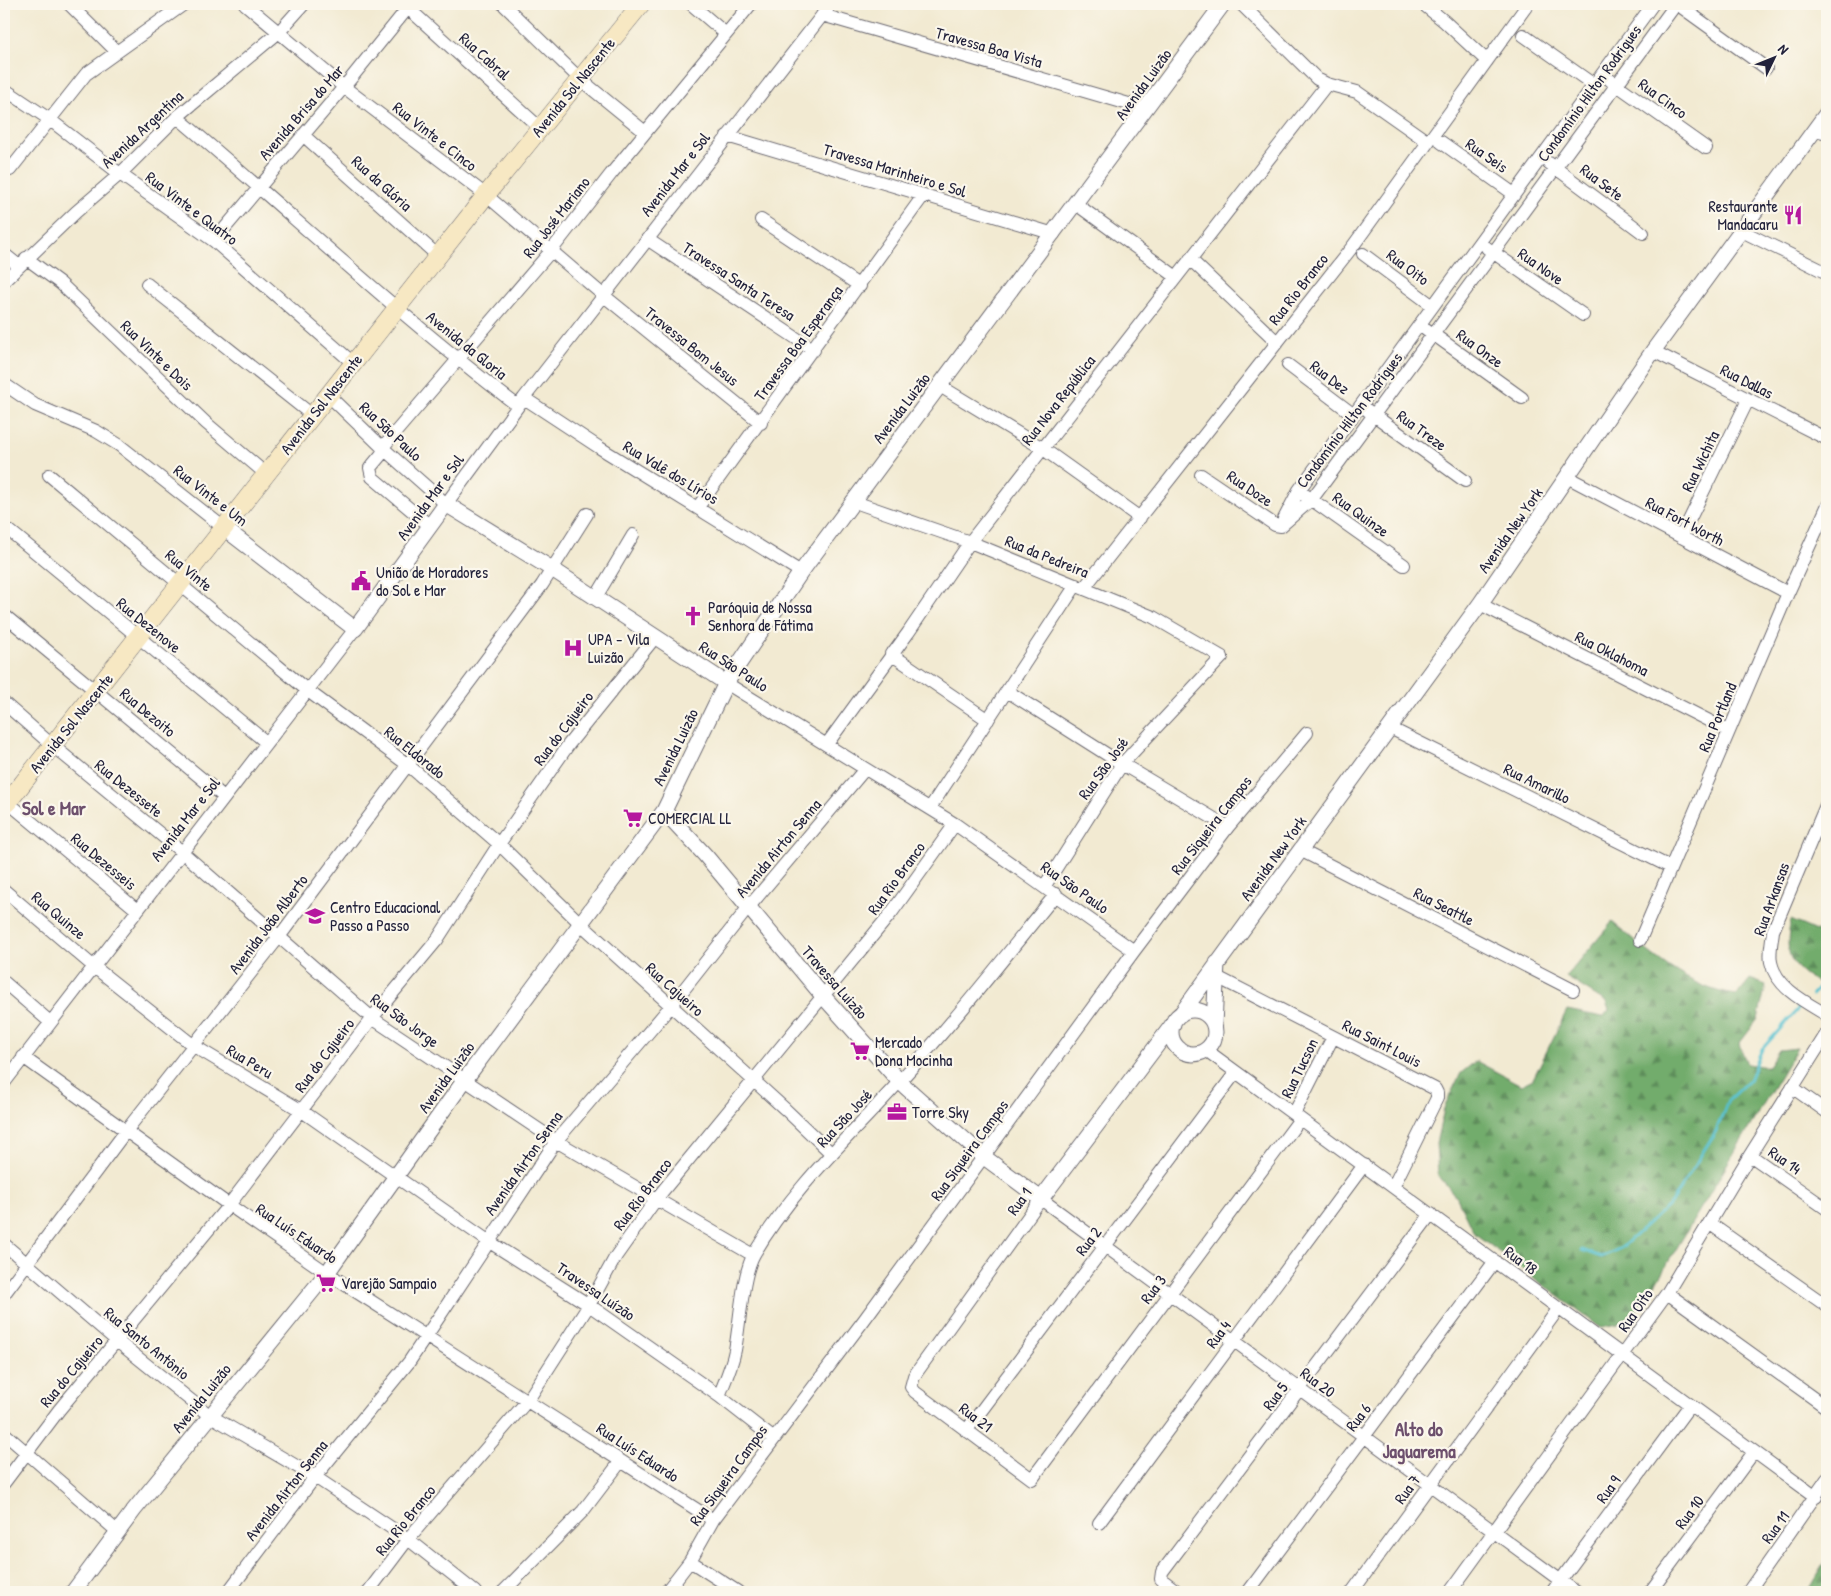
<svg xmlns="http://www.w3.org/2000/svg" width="1831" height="1596" viewBox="0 0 1831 1596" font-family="'Patrick Hand',sans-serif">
<defs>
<pattern id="forest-firs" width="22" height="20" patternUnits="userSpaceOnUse" patternTransform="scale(1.25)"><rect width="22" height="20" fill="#72ac6c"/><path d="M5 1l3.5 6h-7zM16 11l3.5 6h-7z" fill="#5d8c5a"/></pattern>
</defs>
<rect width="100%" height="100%" fill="#fbf7ec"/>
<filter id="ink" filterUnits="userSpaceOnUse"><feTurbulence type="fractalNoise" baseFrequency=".02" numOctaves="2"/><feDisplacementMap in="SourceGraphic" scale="10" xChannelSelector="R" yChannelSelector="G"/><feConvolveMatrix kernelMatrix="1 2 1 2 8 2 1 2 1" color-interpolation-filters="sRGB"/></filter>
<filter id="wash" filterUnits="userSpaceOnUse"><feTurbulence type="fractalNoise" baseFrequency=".0096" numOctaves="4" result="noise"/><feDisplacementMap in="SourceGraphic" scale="20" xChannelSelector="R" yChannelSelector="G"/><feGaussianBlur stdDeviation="1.12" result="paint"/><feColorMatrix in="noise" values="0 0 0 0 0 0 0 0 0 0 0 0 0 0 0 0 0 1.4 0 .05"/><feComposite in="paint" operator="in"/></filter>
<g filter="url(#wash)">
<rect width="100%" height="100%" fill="#f2ead2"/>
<path fill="url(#forest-firs)" stroke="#4a6754" d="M 1791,920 L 1827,936 L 1827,989 C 1794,968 1782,962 1791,920 Z
M 1612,922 C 1650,952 1687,989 1737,995 L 1750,979 L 1766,985 L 1758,1019 L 1739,1044 L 1747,1064 L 1768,1067 L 1779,1050 L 1797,1048 L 1642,1306 L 1617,1325 L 1601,1328 L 1474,1233 L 1457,1198 L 1438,1175 L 1436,1143 L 1445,1105 L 1461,1073 L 1476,1061 L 1521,1085 L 1533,1079 L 1567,1010 L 1603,1017 L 1609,1010 L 1606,1002 L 1566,977 Z
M 1827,1558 L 1827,1592 L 1807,1592 Z"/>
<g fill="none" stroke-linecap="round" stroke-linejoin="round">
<path stroke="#55c1d0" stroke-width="3" d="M 1812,995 L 1827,979
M 1582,1250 L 1601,1257 L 1621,1248 L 1671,1203 L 1716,1131 L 1728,1100 L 1749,1080 L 1762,1049 L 1799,1008"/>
</g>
</g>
<g filter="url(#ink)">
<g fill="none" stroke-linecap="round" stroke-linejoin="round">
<defs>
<path id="minor" d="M 69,4 L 116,51
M 245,4 L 344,87 L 486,195 L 603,295 L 761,423
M 503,4 L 580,79 L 645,132
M 691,4 L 726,34
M 1241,4 L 1317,79 L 1327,84 L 1357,92 L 1428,142
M 1423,4 L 1444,21 L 1487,61
M 1677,4 L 1766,68
M 408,8 L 540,128
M 822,15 L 1146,109
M 1523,35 L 1594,85
M 1610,80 L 1706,148
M 4,89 L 49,119 L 120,174 L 214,241 L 353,363
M 177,117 C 291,213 399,316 518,406
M 1815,130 L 1827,133
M 303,135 L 438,256
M 727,136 L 1054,234
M 1441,142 L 1514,194
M 1549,163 L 1643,233
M 10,170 L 86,74 L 184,4
M 1076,204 L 1175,276
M 761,220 L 860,286
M 1740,230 L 1827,273
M 647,239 L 814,350
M 214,241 L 344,87 L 411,4
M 1487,248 L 1583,315
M 4,254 L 19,266
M 1363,254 L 1433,306
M 26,258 L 60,283 L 206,423 L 266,474
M 1190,259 L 1277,342
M 4,281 L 76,212 L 120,174 L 177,117 L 279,32 L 304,4
M 147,284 L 312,415
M 1426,329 L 1522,398
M 1653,351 L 1827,439
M 1288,365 L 1354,415
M 4,384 L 35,405 L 96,431 L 119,445 L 224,528
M 940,386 L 1042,448 L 1140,518
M 328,395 L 385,450 L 446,504 L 524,398 L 831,4
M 524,398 L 600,448 L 801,572
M 1367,410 L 1465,481
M 382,448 L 551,251 L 611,174 L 751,4
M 385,450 L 370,468 L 372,477 L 430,526
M 49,475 L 308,691 L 408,765 L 499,844 L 581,924 L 785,1109 L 832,1154
M 1201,475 L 1275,525 L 1281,526
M 1567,477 L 1788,593
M 1305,495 L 1404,565
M 852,501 L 970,542 L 1153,617 L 1222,657 L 1122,764 L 1044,887
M 698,507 L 923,196
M 1284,519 L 1299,490 L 1653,4
M 1281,526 L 1312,499 L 1676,4
M 11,532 L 267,743
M 1681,537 L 1748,400
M 1084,588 L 1353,246 L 1528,4
M 596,597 L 633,535
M 1480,604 L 1729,731
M 4,615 L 224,797
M 891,654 L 988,720
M 726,683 L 955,824 L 1134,951
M 1007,691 L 1122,764 L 1228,827
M 4,703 L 53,746 L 182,852 L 372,1018 L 556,1141 L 753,1255
M 1390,728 L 1670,867
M 827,744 L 908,633 L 970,542 L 1327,84
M 4,799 L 137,910
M 1827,803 L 1773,931 C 1772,941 1769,952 1771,962 C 1776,988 1807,1003 1827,1015
M 930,808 L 1076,585
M 1300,850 L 1573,990
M 4,890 L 93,966 L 194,1046 L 302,1111 L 488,1241 L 589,1305 L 719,1396 L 774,1439
M 1640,940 L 1788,593 L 1827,507
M 1217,977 L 1435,1089 L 1437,1093 L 1437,1098 L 1393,1187
M 4,982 L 50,1022
M 1206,1050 L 1816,1497
M 23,1057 L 229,1205 L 327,1273 L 713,1520
M 4,1083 L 355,629
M 1792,1087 L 1827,1112
M 1294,1114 L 1333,1037
M 1300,1119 L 1032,1479 L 915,1392 L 911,1387 L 914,1376 L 1041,1199 C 1219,1330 1397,1461 1576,1592
M 1750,1155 L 1827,1209
M 1709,1223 L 1827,1306
M 4,1244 L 117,1341 L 209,1415 L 315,1477 L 408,1539 L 475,1592
M 1667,1293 L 1827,1408
M 4,1294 L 126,1131 L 279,937 L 542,585 L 587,514
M 719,1396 C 725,1381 732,1366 735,1350 C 740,1324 742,1275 754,1254 C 791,1190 849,1137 898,1083 C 953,1023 1004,958 1056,894
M 966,1431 L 1236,1072
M 4,1433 L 118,1532
M 4,1483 L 59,1410 L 229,1205 L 372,1018 L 437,940 L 499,844 L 569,744 L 656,636
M 1099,1523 L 1364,1165
M 690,1561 L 738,1592
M 228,1592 L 315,1477 L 409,1362 L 556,1141 L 670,1007 L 748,908 L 865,769
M 368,1592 L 408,1539 L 528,1400 L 589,1305 L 616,1256 L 657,1198 L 892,912 L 955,824
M 503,1592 L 583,1511 L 621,1461
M 666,1592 L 690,1561 L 713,1520 L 864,1320 L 1134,951 L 1228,827 L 1307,733
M 1178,1592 L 1161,1579 L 1162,1572 L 1431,1214
M 1248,1592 L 1495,1261
M 1352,1592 L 1559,1308
M 1450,1592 L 1667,1293 L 1750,1155 L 1827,1033
M 1552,1592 L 1690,1405
M 1650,1592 L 1754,1452
M 1748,1592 L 1827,1479"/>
<path id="tertiary" d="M 224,528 L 355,629 L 446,504 L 552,569 L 726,683
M 664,811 L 705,855 L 823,996 L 900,1082 L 984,1157 L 1041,1199 L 1173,1024
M1171 1032a22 22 0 1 1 44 0a22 22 0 1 1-44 0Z
M 1181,1014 L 1480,604 L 1653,351 L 1827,113
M 1214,1025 L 1217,963
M 73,1592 L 134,1510 L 327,1273 L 464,1081 L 664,811 L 726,683 L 801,572 L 1223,4"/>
<path id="secondary" d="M 4,807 L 486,195 L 641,4"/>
</defs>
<use href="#minor" stroke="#6b6870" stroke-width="14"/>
<use href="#tertiary" stroke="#6b6870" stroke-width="17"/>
<use href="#secondary" stroke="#6b6870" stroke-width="19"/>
<use href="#minor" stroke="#fff" stroke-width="12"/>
<use href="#tertiary" stroke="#fff" stroke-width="15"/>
<use href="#secondary" stroke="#f7e8c3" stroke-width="18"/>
</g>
</g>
<defs>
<symbol id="restaurant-bare" viewBox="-9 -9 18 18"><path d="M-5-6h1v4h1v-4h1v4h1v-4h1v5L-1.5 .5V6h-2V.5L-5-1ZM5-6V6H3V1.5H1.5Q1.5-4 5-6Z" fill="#b5179e" stroke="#fbf7ec" stroke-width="2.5" paint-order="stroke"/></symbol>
<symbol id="civic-bare" viewBox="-9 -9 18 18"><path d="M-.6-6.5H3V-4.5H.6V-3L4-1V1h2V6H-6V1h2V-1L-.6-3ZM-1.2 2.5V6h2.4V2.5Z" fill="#b5179e" stroke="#fbf7ec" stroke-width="2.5" paint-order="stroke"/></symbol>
<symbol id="church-bare" viewBox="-9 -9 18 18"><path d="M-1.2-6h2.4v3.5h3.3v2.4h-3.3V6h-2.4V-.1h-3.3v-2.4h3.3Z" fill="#b5179e" stroke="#fbf7ec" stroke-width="2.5" paint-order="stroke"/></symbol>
<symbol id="hospital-bare" viewBox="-9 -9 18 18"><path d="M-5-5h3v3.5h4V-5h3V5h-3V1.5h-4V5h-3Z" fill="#b5179e" stroke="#fbf7ec" stroke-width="2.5" paint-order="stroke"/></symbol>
<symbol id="supermarket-bare" viewBox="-9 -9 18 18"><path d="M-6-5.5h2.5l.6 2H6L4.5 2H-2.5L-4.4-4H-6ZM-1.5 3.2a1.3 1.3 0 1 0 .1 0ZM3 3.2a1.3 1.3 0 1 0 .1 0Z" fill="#b5179e" stroke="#fbf7ec" stroke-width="2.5" paint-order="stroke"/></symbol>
<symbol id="school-bare" viewBox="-9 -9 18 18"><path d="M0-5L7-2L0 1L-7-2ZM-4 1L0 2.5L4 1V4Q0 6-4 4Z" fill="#b5179e" stroke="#fbf7ec" stroke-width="2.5" paint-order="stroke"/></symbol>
<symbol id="office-bare" viewBox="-9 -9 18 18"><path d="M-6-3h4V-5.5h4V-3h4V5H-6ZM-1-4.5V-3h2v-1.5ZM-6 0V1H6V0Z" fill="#b5179e" stroke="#fbf7ec" stroke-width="2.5" paint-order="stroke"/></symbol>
</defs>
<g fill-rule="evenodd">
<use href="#restaurant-bare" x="1779" y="201" width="28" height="28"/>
<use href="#civic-bare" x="347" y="567" width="28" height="28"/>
<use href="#church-bare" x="679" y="602" width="28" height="28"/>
<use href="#hospital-bare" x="559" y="634" width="28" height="28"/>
<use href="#supermarket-bare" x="619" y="804" width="28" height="28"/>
<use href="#school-bare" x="301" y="902" width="28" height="28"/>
<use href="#supermarket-bare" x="846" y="1037" width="28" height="28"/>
<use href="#office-bare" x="883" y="1098" width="28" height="28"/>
<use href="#supermarket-bare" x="312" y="1269" width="28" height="28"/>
</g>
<g text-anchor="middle" stroke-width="4.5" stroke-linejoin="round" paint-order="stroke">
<g font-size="16" fill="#22223b" stroke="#fbf7ec">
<text transform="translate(989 47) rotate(16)" y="6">Travessa Boa Vista</text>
<text transform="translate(485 56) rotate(42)" y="6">Rua Cabral</text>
<text transform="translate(1143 84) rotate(-54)" y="6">Avenida Luizão</text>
<text transform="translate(573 87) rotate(-51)" y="6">Avenida Sol Nascente</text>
<text transform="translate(1589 93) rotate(-54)" y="6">Condomínio Hilton Rodrigues</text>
<text transform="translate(1663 98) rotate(36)" y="6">Rua Cinco</text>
<text transform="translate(301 112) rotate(-49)" y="6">Avenida Brisa do Mar</text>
<text transform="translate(142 129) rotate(-43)" y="6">Avenida Argentina</text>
<text transform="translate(435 136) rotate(38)" y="6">Rua Vinte e Cinco</text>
<text transform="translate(1487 155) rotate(35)" y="6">Rua Seis</text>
<text transform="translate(895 170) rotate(17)" y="6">Travessa Marinheiro e Sol</text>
<text transform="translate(675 174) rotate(-52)" y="6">Avenida Mar e Sol</text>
<text transform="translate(1602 182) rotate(37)" y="6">Rua Sete</text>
<text transform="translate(382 183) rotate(42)" y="6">Rua da Glória</text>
<text transform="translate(192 208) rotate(37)" y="6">Rua Vinte e Quatro</text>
<text transform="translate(556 217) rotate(-52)" y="6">Rua José Mariano</text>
<text transform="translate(1541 266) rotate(35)" y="6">Rua Nove</text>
<text transform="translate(1408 267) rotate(37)" y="6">Rua Oito</text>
<text transform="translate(739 281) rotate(33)" y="6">Travessa Santa Teresa</text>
<text transform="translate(1298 289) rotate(-52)" y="6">Rua Rio Branco</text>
<text transform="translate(798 343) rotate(-54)" y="6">Travessa Boa Esperança</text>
<text transform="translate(467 345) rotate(39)" y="6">Avenida da Gloria</text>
<text transform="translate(692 346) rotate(39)" y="6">Travessa Bom Jesus</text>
<text transform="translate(1480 348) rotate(36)" y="6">Rua Onze</text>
<text transform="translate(157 355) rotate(44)" y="6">Rua Vinte e Dois</text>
<text transform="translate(1330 377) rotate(37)" y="6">Rua Dez</text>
<text transform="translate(1747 381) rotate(27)" y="6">Rua Dallas</text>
<text transform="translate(1058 400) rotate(-52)" y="6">Rua Nova República</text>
<text transform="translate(321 404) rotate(-52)" y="6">Avenida Sol Nascente</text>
<text transform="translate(901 408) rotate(-53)" y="6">Avenida Luizão</text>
<text transform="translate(1349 420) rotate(-53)" y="6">Condomínio Hilton Rodrigues</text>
<text transform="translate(1422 430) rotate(36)" y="6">Rua Treze</text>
<text transform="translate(391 431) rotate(43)" y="6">Rua São Paulo</text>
<text transform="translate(1700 461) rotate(-64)" y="6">Rua Wichita</text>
<text transform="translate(671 472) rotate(31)" y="6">Rua Valê dos Lírios</text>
<text transform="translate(1250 488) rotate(34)" y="6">Rua Doze</text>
<text transform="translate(211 495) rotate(38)" y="6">Rua Vinte e Um</text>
<text transform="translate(430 497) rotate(-54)" y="6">Avenida Mar e Sol</text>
<text transform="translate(1361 514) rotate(36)" y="6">Rua Quinze</text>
<text transform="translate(1685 521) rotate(28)" y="6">Rua Fort Worth</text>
<text transform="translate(1510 530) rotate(-55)" y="6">Avenida New York</text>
<text transform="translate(1047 556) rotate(22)" y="6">Rua da Pedreira</text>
<text transform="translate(189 570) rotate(40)" y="6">Rua Vinte</text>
<text transform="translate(149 625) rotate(39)" y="6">Rua Dezenove</text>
<text transform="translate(1612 653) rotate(27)" y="6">Rua Oklahoma</text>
<text transform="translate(734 666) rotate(33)" y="6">Rua São Paulo</text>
<text transform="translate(148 712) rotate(40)" y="6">Rua Dezoito</text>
<text transform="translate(1717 717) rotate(-67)" y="6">Rua Portland</text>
<text transform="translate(71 723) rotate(-51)" y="6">Avenida Sol Nascente</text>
<text transform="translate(563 728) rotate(-53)" y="6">Rua do Cajueiro</text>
<text transform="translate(675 747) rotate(-64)" y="6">Avenida Luizão</text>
<text transform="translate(415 752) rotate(39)" y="6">Rua Eldorado</text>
<text transform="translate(1103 768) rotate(-54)" y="6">Rua São José</text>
<text transform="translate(1537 783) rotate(26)" y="6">Rua Amarillo</text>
<text transform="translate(129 788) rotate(39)" y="6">Rua Dezessete</text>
<text transform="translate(185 819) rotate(-52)" y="6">Avenida Mar e Sol</text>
<text transform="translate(1211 825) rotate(-52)" y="6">Rua Siqueira Campos</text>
<text transform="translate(778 848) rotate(-50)" y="6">Avenida Airton Senna</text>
<text transform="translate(1273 858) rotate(-54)" y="6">Avenida New York</text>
<text transform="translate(104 861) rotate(40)" y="6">Rua Dezesseis</text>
<text transform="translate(896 878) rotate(-54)" y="6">Rua Rio Branco</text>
<text transform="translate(1075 887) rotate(35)" y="6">Rua São Paulo</text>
<text transform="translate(1771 899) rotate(-70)" y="6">Rua Arkansas</text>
<text transform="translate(1444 906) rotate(27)" y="6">Rua Seattle</text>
<text transform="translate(59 915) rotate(40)" y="6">Rua Quinze</text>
<text transform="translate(268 924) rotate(-53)" y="6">Avenida João Alberto</text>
<text transform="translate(835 982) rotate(49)" y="6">Travessa Luizão</text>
<text transform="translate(675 989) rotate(42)" y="6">Rua Cajueiro</text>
<text transform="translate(405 1020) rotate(36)" y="6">Rua São Jorge</text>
<text transform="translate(1382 1043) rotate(27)" y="6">Rua Saint Louis</text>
<text transform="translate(324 1055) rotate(-53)" y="6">Rua do Cajueiro</text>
<text transform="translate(250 1061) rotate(31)" y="6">Rua Peru</text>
<text transform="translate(1299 1068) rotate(-64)" y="6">Rua Tucson</text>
<text transform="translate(446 1077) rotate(-54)" y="6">Avenida Luizão</text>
<text transform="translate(844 1118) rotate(-47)" y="6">Rua São José</text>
<text transform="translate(969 1150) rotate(-54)" y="6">Rua Siqueira Campos</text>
<text transform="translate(1785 1160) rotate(35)" y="6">Rua 14</text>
<text transform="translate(523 1163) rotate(-55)" y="6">Avenida Airton Senna</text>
<text transform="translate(642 1194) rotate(-53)" y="6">Rua Rio Branco</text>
<text transform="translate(1019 1201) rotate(-54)" y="6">Rua 1</text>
<text transform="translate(297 1233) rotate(34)" y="6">Rua Luís Eduardo</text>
<text transform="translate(1088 1241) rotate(-53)" y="6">Rua 2</text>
<text transform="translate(1521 1260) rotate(36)" y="6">Rua 18</text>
<text transform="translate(1153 1289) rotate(-53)" y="6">Rua 3</text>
<text transform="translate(596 1291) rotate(34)" y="6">Travessa Luízão</text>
<text transform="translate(1635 1310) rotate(-55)" y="6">Rua Oito</text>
<text transform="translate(1218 1334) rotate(-53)" y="6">Rua 4</text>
<text transform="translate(147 1343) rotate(39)" y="6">Rua Santo Antônio</text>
<text transform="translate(71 1371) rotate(-50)" y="6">Rua do Cajueiro</text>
<text transform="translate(1318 1382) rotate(36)" y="6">Rua 20</text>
<text transform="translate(1275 1396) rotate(-53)" y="6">Rua 5</text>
<text transform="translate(201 1398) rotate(-51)" y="6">Avenida Luizão</text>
<text transform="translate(976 1417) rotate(37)" y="6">Rua 21</text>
<text transform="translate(1358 1417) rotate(-53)" y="6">Rua 6</text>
<text transform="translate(638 1452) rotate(33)" y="6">Rua Luís Eduardo</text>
<text transform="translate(728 1475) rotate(-54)" y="6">Rua Siqueira Campos</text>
<text transform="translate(1407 1489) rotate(-54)" y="6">Rua 7</text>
<text transform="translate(1608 1489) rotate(-54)" y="6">Rua 9</text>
<text transform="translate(286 1490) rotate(-52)" y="6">Avenida Airton Senna</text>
<text transform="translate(1689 1512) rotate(-54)" y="6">Rua 10</text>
<text transform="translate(405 1520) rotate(-51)" y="6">Rua Rio Branco</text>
<text transform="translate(1775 1527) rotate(-54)" y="6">Rua 11</text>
</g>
<g font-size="16" fill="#22223b" stroke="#fbf7ec" text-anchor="start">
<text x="1778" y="212" text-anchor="end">Restaurante<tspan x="1778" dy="18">Mandacaru</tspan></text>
<text x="376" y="578">União de Moradores<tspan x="376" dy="18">do Sol e Mar</tspan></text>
<text x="708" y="613">Paróquia de Nossa<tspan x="708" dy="18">Senhora de Fátima</tspan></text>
<text x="588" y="645">UPA - Vila<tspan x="588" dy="18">Luizão</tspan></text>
<text x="648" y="824">COMERCIAL LL</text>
<text x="330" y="913">Centro Educacional<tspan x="330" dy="18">Passo a Passo</tspan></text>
<text x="875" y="1048">Mercado<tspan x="875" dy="18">Dona Mocinha</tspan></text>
<text x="912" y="1118">Torre Sky</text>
<text x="341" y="1289">Varejão Sampaio</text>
</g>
<g font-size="19" font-weight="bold" fill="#6d506d" stroke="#fbf7ec">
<text x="54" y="815">Sol e Mar</text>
<text x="1419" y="1436">Alto do<tspan x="1419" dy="22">Jaguarema</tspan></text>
</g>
</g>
<rect width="1831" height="1596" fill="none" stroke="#fbf7ec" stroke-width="20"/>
<g transform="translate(1774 58) rotate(47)" stroke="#fbf7ec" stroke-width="4" paint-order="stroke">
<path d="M0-4L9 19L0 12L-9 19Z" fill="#22223b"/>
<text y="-8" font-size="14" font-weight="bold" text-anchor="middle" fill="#22223b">N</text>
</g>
</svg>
